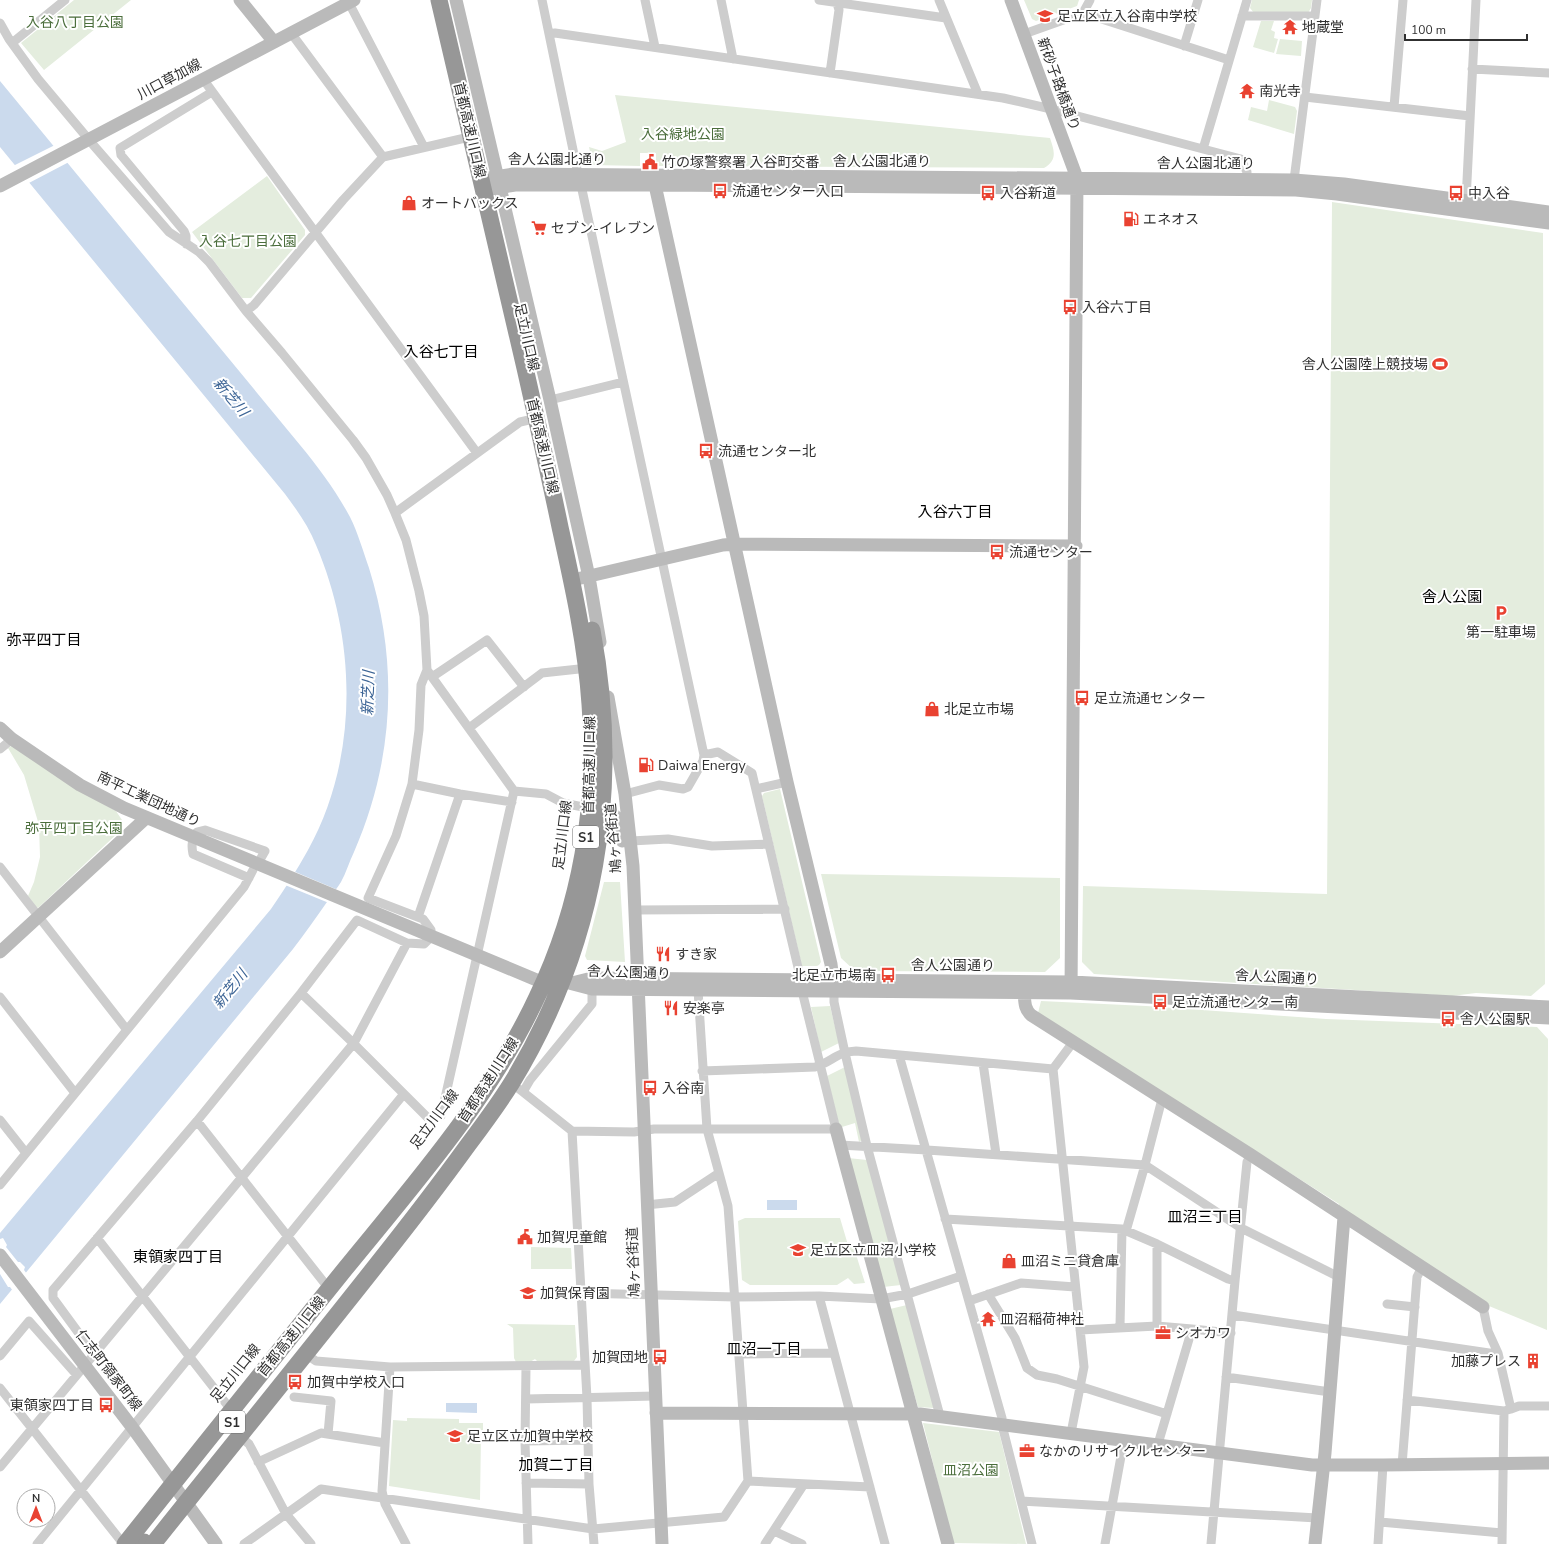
<svg xmlns="http://www.w3.org/2000/svg" width="1549" height="1544" viewBox="0 0 1549 1544" font-family="'Nunito Sans','Noto Sans JP',sans-serif">
<rect width="100%" height="100%" fill="#fff"/>
<path fill="#e4edde" d="M 74,0 L 131,0 L 44,70 L 21,43 Z
M 1024,0 L 1079,0 L 1077,6 L 1036,21 L 1032,19 Z
M 1252,0 L 1312,0 L 1311,8 L 1308,13 L 1254,13 L 1250,8 Z
M 1261,21 L 1274,21 L 1271,30 L 1275,32 L 1274,38 L 1278,39 L 1274,53 L 1253,47 Z
M 1280,39 L 1302,41 L 1301,56 L 1276,54 Z
M 615,95 L 1050,138 C 1054,150 1058,160 1044,168 L 656,166 L 656,153 L 640,153 L 640,166 L 593,165 L 589,147 L 602,151 L 626,142 Z
M 1269,100 L 1295,107 L 1297,111 L 1294,134 L 1248,120 L 1251,107 L 1267,111 Z
M 267,176 L 305,230 L 305,235 L 251,298 L 242,298 L 192,232 Z
M 1332,202 L 1543,233 L 1545,984 L 1531,996 L 1476,993 L 1452,996 L 1094,974 L 1082,962 L 1083,886 L 1327,894 Z
M 13,745 L 79,790 L 116,811 L 122,820 L 120,831 L 38,908 L 36,907 L 28,896 L 34,882 L 40,857 L 39,825 L 24,775 L 8,748 Z
M 780,789 L 821,962 L 819,965 L 817,966 L 802,966 L 762,796 L 764,793 Z
M 821,874 L 1060,878 L 1060,958 L 1045,972 L 855,971 L 841,958 Z
M 604,882 L 620,882 L 625,962 L 587,960 L 585,956 Z
M 1041,1001 L 1146,1006 L 1326,1019 L 1537,1027 L 1548,1039 L 1547,1330 L 1489,1306 L 1339,1207 L 1339,1204 L 1038,1013 Z
M 830,1006 L 839,1043 L 821,1052 L 811,1007 Z
M 845,1067 L 862,1140 L 859,1142 L 855,1123 L 842,1127 L 845,1141 L 843,1141 L 827,1076 Z
M 848,1158 L 867,1160 L 901,1285 L 883,1287 Z
M 745,1218 L 840,1218 L 848,1245 L 853,1245 L 865,1283 L 854,1284 L 848,1278 L 837,1285 L 750,1285 L 742,1280 L 738,1221 Z
M 531,1247 L 571,1248 L 572,1269 L 531,1269 Z
M 907,1305 L 934,1408 L 918,1407 L 890,1309 Z
M 507,1324 L 575,1325 L 577,1357 L 574,1361 L 537,1361 L 535,1359 L 530,1362 L 516,1362 L 514,1358 L 513,1328 Z
M 407,1418 L 459,1419 L 459,1423 L 483,1423 L 483,1435 L 481,1435 L 480,1500 L 389,1486 L 393,1420 L 407,1421 Z
M 923,1423 L 999,1432 L 1026,1544 L 953,1543 Z"/>
<path fill="#cbdaed" d="M 0,81 L 300,445 C 319,468 336,491 350,517 C 358,533 363,551 369,568 C 399,664 394,760 354,852 C 349,862 346,873 341,882 C 337,889 331,895 327,902 C 316,918 305,933 293,949 L 0,1304 L 0,1233 L 271,909 C 284,890 297,870 308,850 C 359,758 357,641 316,545 C 309,527 297,510 285,494 L 0,147 Z
M 767,1200 L 797,1200 L 797,1210 L 767,1210 Z
M 446,1403 L 477,1403 L 477,1413 L 446,1412 Z"/>
<path fill="#fff" d="M 55,145 L 69,162 L 27,184 L 13,166 Z
M 293,871 L 338,890 L 329,903 L 285,885 Z
M 3,1238 L 7,1245 L 6,1247 L 18,1262 L 20,1262 L 25,1267 L 24,1270 L 27,1274 L 13,1291 L 10,1287 L 8,1287 L 0,1274 L 0,1239 Z"/>
<g fill="none" stroke-linecap="round" stroke-linejoin="round">
<path stroke="#cdcdcd" stroke-width="9" d="M 542,0 L 578,174
M 645,0 L 655,47
M 721,0 L 733,59
M 819,0 L 946,18
M 939,0 L 978,94
M 349,3 L 424,147
M 1083,13 L 1229,60
M 1242,16 L 1315,16
M 0,23 L 9,39 L 38,79 L 95,147 L 169,232 L 199,252 L 209,262 L 246,311 L 282,353 L 353,440 L 366,458 L 387,495 L 395,513 L 406,540 L 419,591 L 424,616 L 427,670 L 421,685 L 419,730 L 412,784 L 396,836 L 368,898 L 423,919 L 431,930 L 431,937 L 424,944 L 407,943 L 357,920 L 301,993 L 197,1121 L 53,1290 L 53,1298 L 94,1354
M 291,33 L 383,157
M 549,34 L 555,33 L 1003,98 L 1051,109 L 1241,159 L 1247,172 L 1247,179
M 1024,34 L 1083,13 L 1090,0
M 12,43 L 65,0
M 1184,46 L 1198,0
M 1472,69 L 1549,73
M 830,73 L 839,10 L 836,0
M 203,79 L 477,453
M 1305,97 L 1470,116
M 1394,107 L 1403,0
M 1203,149 L 1247,0
M 1294,180 L 1317,0
M 581,185 L 704,755 L 703,761 L 688,787 L 683,789 L 659,785 L 625,794
M 1466,201 L 1476,0
M 186,244 L 186,236 L 184,231 L 121,155 L 120,148 L 212,92
M 246,311 L 254,305 L 343,200 L 383,157 L 465,138
M 550,400 L 623,382
M 395,513 L 520,422 L 529,420
M 432,677 L 487,640 L 524,687
M 469,728 L 542,673 L 579,669
M 0,749 L 12,739
M 704,755 L 718,752 L 752,773 L 801,980
M 412,784 L 460,794 L 512,802
M 756,789 L 787,782
M 514,791 L 546,794 L 563,803 L 583,807
M 631,841 L 668,839 L 712,846 L 769,844
M 0,867 L 127,1030
M 249,878 L 193,854 C 191,845 192,840 197,832 L 205,830 L 265,851 L 261,858
M 635,910 L 785,909
M 418,917 L 460,794
M 698,990 L 707,1129 L 728,1206 L 748,1481
M 834,991 L 834,1002 L 845,1053 L 867,1146 L 940,1416
M 301,993 L 349,1039 L 428,1118 L 441,1116 L 514,791 L 427,670
M 0,997 L 75,1093
M 899,1055 L 1002,1418 L 1002,1425 L 1032,1544
M 983,1063 L 996,1154
M 702,1071 L 815,1067 C 832,1062 836,1052 856,1051 L 1053,1069
M 519,1089 L 523,1092 L 530,1080 L 592,1004 L 592,989
M 523,1092 L 572,1131 L 634,1132 L 654,1129 L 836,1129 L 802,991
M 0,1120 L 26,1153
M 197,1121 L 326,1285
M 572,1131 L 587,1398 L 589,1484 L 594,1544
M 840,1145 L 927,1150 L 1145,1165 L 1241,1228 L 1339,1277
M 0,1185 L 244,887 L 253,870
M 646,1205 L 675,1202 L 719,1173
M 945,1219 L 1122,1229 L 1157,1244 L 1228,1279 L 1235,1281 L 1211,1544
M 1126,1231 L 1145,1165 L 1162,1099
M 97,1238 L 228,1406
M 1235,1281 L 1247,1162 L 1251,1155
M 580,1293 L 735,1297 L 819,1296 L 881,1299 L 908,1294 L 961,1276
M 988,1294 L 1015,1338 L 1027,1368 L 1037,1375 L 1057,1379 L 1167,1414
M 819,1296 L 885,1544
M 969,1301 L 1021,1283 L 1075,1287
M 1387,1304 L 1415,1307
M 1483,1307 L 1488,1331 L 1498,1353 L 1511,1409 L 1519,1406 L 1549,1406
M 1233,1315 L 1489,1353 L 1498,1353
M 1157,1326 L 1157,1244
M 1120,1327 L 1122,1229
M 1080,1330 L 1157,1326 L 1192,1329 L 1231,1333
M 739,1354 L 833,1353
M 0,1356 L 29,1321 L 76,1374
M 310,1357 L 316,1361 L 390,1367 L 585,1365
M 390,1367 L 382,1491 L 385,1504 L 406,1544
M 526,1367 L 525,1441 L 528,1544
M 1226,1377 L 1330,1392
M 0,1388 L 121,1541
M 294,1397 L 331,1401 L 328,1434
M 526,1399 L 655,1396
M 1407,1400 L 1504,1411
M 1071,1433 L 1084,1367 L 1053,1069 L 1074,1041
M 243,1439 L 249,1444 L 286,1514 L 311,1544
M 525,1441 L 588,1440
M 1158,1444 L 1192,1329
M 258,1462 L 321,1433 L 385,1443
M 1402,1465 L 1417,1277 L 1422,1267
M 0,1467 L 354,1043 L 407,943
M 526,1483 L 589,1484
M 1021,1501 L 1317,1518
M 1380,1522 L 1502,1533
M 774,1531 L 802,1544
M 37,1544 L 403,1095
M 244,1544 L 321,1489 L 593,1529 L 724,1517 L 748,1481 L 870,1487
M 765,1544 L 804,1484
M 1105,1544 L 1124,1440
M 1378,1544 L 1383,1465
M 1502,1544 L 1504,1411 L 1511,1409"/>
<path stroke="#bababa" stroke-width="13" d="M 240,0 L 274,42
M 456,0 L 550,400 L 589,577 L 600,642
M 1011,0 L 1077,178 L 1071,993
M 655,177 L 655,185 L 787,782 L 831,964 L 834,989
M 489,178 L 513,174 L 1294,180 L 1344,184 L 1549,212
M 0,186 L 354,0
M 491,189 L 515,185 L 655,185 L 1296,190 L 1337,194 L 1549,223
M 581,578 L 723,545 L 735,544 L 1076,546
M 608,697 L 625,794 L 633,866 L 662,1544
M 0,728 L 12,739 L 80,785 L 124,808 L 539,981 L 569,983 L 592,989 L 1071,993 L 1549,1018
M 593,809 C 619,813 619,816 622,841
M 0,952 L 146,818
M 572,983 L 592,978 L 1072,982 L 1549,1007
M 1024,992 C 1025,1002 1024,1008 1031,1015 L 1251,1155 L 1483,1307
M 836,1129 L 948,1544
M 0,1255 L 132,1427 L 216,1544
M 656,1413 L 920,1414 L 1312,1465 L 1383,1465 L 1549,1463
M 1315,1544 L 1325,1453 L 1344,1217"/>
<path stroke="#979797" stroke-width="17" d="M 142,1544 L 144,1542"/>
<path stroke="#979797" stroke-width="17" d="M 125,1544 C 198,1452 271,1361 345,1269 C 415,1183 490,1098 537,997 C 581,906 598,805 590,704 C 586,644 573,586 560,527 C 549,474 537,421 525,368 C 496,245 468,123 439,0
M 153,1544 C 228,1450 304,1357 378,1263 C 409,1224 439,1185 468,1145 C 483,1125 498,1105 511,1084 C 596,945 622,790 592,630"/>
</g>
<defs>
<symbol id="school-bare" viewBox="-9 -9 18 18"><path d="M0-5L7-2L0 1L-7-2ZM-4 1L0 2.5L4 1V4Q0 6-4 4Z" fill="#e94231" stroke="#fff" stroke-width="2.5" paint-order="stroke"/></symbol>
<symbol id="temple-bare" viewBox="-9 -9 18 18"><path d="M0-6L5-2H3V0L6.5 2.5H4V6H1.5V3h-3V6H-4V2.5H-6.5L-3 0V-2H-5Z" fill="#e94231" stroke="#fff" stroke-width="2.5" paint-order="stroke"/></symbol>
<symbol id="civic-bare" viewBox="-9 -9 18 18"><path d="M-.6-6.5H3V-4.5H.6V-3L4-1V1h2V6H-6V1h2V-1L-.6-3ZM-1.2 2.5V6h2.4V2.5Z" fill="#e94231" stroke="#fff" stroke-width="2.5" paint-order="stroke"/></symbol>
<symbol id="bus-bare" viewBox="-9 -9 18 18"><path d="M-5-6H5V4H4V6H2V4H-2V6H-4V4H-5ZM-3.5-4V0h7V-4ZM-3.5 1.2v1.5H-2V1.2ZM2 1.2v1.5H3.5V1.2Z" fill="#e94231" stroke="#fff" stroke-width="2.5" paint-order="stroke"/></symbol>
<symbol id="shop-bare" viewBox="-9 -9 18 18"><path d="M-5-2.5h2.3a2.7 3.5 0 0 1 5.4 0H5L5.5 6h-11ZM-1.5-2.5h3a1.5 2.3 0 0 0-3 0Z" fill="#e94231" stroke="#fff" stroke-width="2.5" paint-order="stroke"/></symbol>
<symbol id="fuel-bare" viewBox="-9 -9 18 18"><path d="M-5.5-6h7V0h2V4h1.3V-2.5L3-4.5l.8-.8L6-3V5H2.5V1h-1V6h-7ZM-4.2-4.7v3.2H.2V-4.7Z" fill="#e94231" stroke="#fff" stroke-width="2.5" paint-order="stroke"/></symbol>
<symbol id="supermarket-bare" viewBox="-9 -9 18 18"><path d="M-6-5.5h2.5l.6 2H6L4.5 2H-2.5L-4.4-4H-6ZM-1.5 3.2a1.3 1.3 0 1 0 .1 0ZM3 3.2a1.3 1.3 0 1 0 .1 0Z" fill="#e94231" stroke="#fff" stroke-width="2.5" paint-order="stroke"/></symbol>
<symbol id="stadium-bare" viewBox="-9 -9 18 18"><path d="M0-5a6.5 5 0 1 0 0 10a6.5 5 0 1 0 0-10ZM-3.5-1.8h7v3.6h-7Z" fill="#e94231" stroke="#fff" stroke-width="2.5" paint-order="stroke"/></symbol>
<symbol id="parking-bare" viewBox="-9 -9 18 18"><path d="M-3.5-5.5H1a3.5 3.5 0 0 1 0 7H-1V5.5H-3.5ZM-1-3.4V-.6H.8a1.4 1.4 0 0 0 0-2.8Z" fill="#e94231" stroke="#fff" stroke-width="2.5" paint-order="stroke"/></symbol>
<symbol id="restaurant-bare" viewBox="-9 -9 18 18"><path d="M-5-6h1v4h1v-4h1v4h1v-4h1v5L-1.5 .5V6h-2V.5L-5-1ZM5-6V6H3V1.5H1.5Q1.5-4 5-6Z" fill="#e94231" stroke="#fff" stroke-width="2.5" paint-order="stroke"/></symbol>
<symbol id="office-bare" viewBox="-9 -9 18 18"><path d="M-6-3h4V-5.5h4V-3h4V5H-6ZM-1-4.5V-3h2v-1.5ZM-6 0V1H6V0Z" fill="#e94231" stroke="#fff" stroke-width="2.5" paint-order="stroke"/></symbol>
<symbol id="building-bare" viewBox="-9 -9 18 18"><path d="M-4-6H4V6H1V3H-1V6H-4ZM-2.5-4.3h1.7v1.8h-1.7ZM.8-4.3h1.7v1.8H.8ZM-2.5-1h1.7V.8h-1.7ZM.8-1h1.7V.8H.8Z" fill="#e94231" stroke="#fff" stroke-width="2.5" paint-order="stroke"/></symbol>
</defs>
<g fill-rule="evenodd">
<use href="#school-bare" x="1034" y="5" width="22" height="22"/>
<use href="#temple-bare" x="1279" y="16" width="22" height="22"/>
<use href="#temple-bare" x="1236" y="80" width="22" height="22"/>
<use href="#civic-bare" x="639" y="151" width="22" height="22"/>
<use href="#bus-bare" x="709" y="180" width="22" height="22"/>
<use href="#bus-bare" x="977" y="182" width="22" height="22"/>
<use href="#bus-bare" x="1445" y="182" width="22" height="22"/>
<use href="#shop-bare" x="398" y="192" width="22" height="22"/>
<use href="#fuel-bare" x="1120" y="208" width="22" height="22"/>
<use href="#supermarket-bare" x="528" y="217" width="22" height="22"/>
<use href="#bus-bare" x="1059" y="296" width="22" height="22"/>
<use href="#stadium-bare" x="1429" y="353" width="22" height="22"/>
<use href="#bus-bare" x="695" y="440" width="22" height="22"/>
<use href="#bus-bare" x="986" y="541" width="22" height="22"/>
<use href="#parking-bare" x="1490" y="602" width="22" height="22"/>
<use href="#bus-bare" x="1071" y="687" width="22" height="22"/>
<use href="#shop-bare" x="921" y="698" width="22" height="22"/>
<use href="#fuel-bare" x="635" y="754" width="22" height="22"/>
<use href="#restaurant-bare" x="652" y="943" width="22" height="22"/>
<use href="#bus-bare" x="877" y="964" width="22" height="22"/>
<use href="#bus-bare" x="1149" y="991" width="22" height="22"/>
<use href="#restaurant-bare" x="660" y="997" width="22" height="22"/>
<use href="#bus-bare" x="1437" y="1008" width="22" height="22"/>
<use href="#bus-bare" x="639" y="1077" width="22" height="22"/>
<use href="#civic-bare" x="514" y="1226" width="22" height="22"/>
<use href="#school-bare" x="787" y="1239" width="22" height="22"/>
<use href="#shop-bare" x="998" y="1250" width="22" height="22"/>
<use href="#school-bare" x="517" y="1282" width="22" height="22"/>
<use href="#temple-bare" x="977" y="1308" width="22" height="22"/>
<use href="#office-bare" x="1152" y="1322" width="22" height="22"/>
<use href="#bus-bare" x="649" y="1346" width="22" height="22"/>
<use href="#building-bare" x="1522" y="1350" width="22" height="22"/>
<use href="#bus-bare" x="284" y="1371" width="22" height="22"/>
<use href="#bus-bare" x="95" y="1394" width="22" height="22"/>
<use href="#school-bare" x="444" y="1425" width="22" height="22"/>
<use href="#office-bare" x="1016" y="1440" width="22" height="22"/>
</g>
<g text-anchor="middle" stroke-width="4" stroke-linejoin="round" paint-order="stroke">
<g fill="#fff" stroke="#6e6e6e" stroke-width="1">
<rect x="573" y="826" width="26" height="22" rx="3"/>
<rect x="219" y="1411" width="26" height="22" rx="3"/>
</g>
<g font-size="13" font-weight="bold" fill="#303030">
<text x="586" y="842">S1</text>
<text x="232" y="1427">S1</text>
</g>
<g font-size="14" fill="#303030" stroke="#fff" text-anchor="start">
<text x="1057" y="21">足立区立入谷南中学校</text>
<text x="1302" y="32">地蔵堂</text>
<text x="1259" y="96">南光寺</text>
<text x="662" y="167">竹の塚警察署 入谷町交番</text>
<text x="732" y="196">流通センター入口</text>
<text x="1000" y="198">入谷新道</text>
<text x="1468" y="198">中入谷</text>
<text x="421" y="208">オートバックス</text>
<text x="1143" y="224">エネオス</text>
<text x="551" y="233">セブン-イレブン</text>
<text x="1082" y="312">入谷六丁目</text>
<text x="1428" y="369" text-anchor="end">舎人公園陸上競技場</text>
<text x="718" y="456">流通センター北</text>
<text x="1009" y="557">流通センター</text>
<text x="1501" y="637" text-anchor="middle">第一駐車場</text>
<text x="1094" y="703">足立流通センター</text>
<text x="944" y="714">北足立市場</text>
<text x="658" y="770">Daiwa Energy</text>
<text x="675" y="959">すき家</text>
<text x="876" y="980" text-anchor="end">北足立市場南</text>
<text x="1172" y="1007">足立流通センター南</text>
<text x="683" y="1013">安楽亭</text>
<text x="1460" y="1024">舎人公園駅</text>
<text x="662" y="1093">入谷南</text>
<text x="537" y="1242">加賀児童館</text>
<text x="810" y="1255">足立区立皿沼小学校</text>
<text x="1021" y="1266">皿沼ミニ貸倉庫</text>
<text x="540" y="1298">加賀保育園</text>
<text x="1000" y="1324">皿沼稲荷神社</text>
<text x="1175" y="1338">シオカワ</text>
<text x="648" y="1362" text-anchor="end">加賀団地</text>
<text x="1521" y="1366" text-anchor="end">加藤プレス</text>
<text x="307" y="1387">加賀中学校入口</text>
<text x="94" y="1410" text-anchor="end">東領家四丁目</text>
<text x="467" y="1441">足立区立加賀中学校</text>
<text x="1039" y="1456">なかのリサイクルセンター</text>
</g>
<g font-size="14" fill="#4b6e3c" stroke="#fff">
<text x="75" y="27">入谷八丁目公園</text>
<text x="683" y="139">入谷緑地公園</text>
<text x="248" y="246">入谷七丁目公園</text>
<text x="74" y="833">弥平四丁目公園</text>
<text x="971" y="1475">皿沼公園</text>
</g>
<g font-size="14" fill="#303030" stroke="#fff">
<text transform="translate(169 79) rotate(-28)" y="5">川口草加線</text>
<text transform="translate(1059 84) rotate(70)" y="5">新砂子路橋通り</text>
<text transform="translate(470 130) rotate(77)" y="5">首都高速川口線</text>
<text x="557" y="164">舎人公園北通り</text>
<text x="882" y="166">舎人公園北通り</text>
<text x="1206" y="168">舎人公園北通り</text>
<text transform="translate(527 337) rotate(77)" y="5">足立川口線</text>
<text transform="translate(543 446) rotate(77)" y="5">首都高速川口線</text>
<text transform="translate(589 765) rotate(-89)" y="5">首都高速川口線</text>
<text transform="translate(149 799) rotate(25)" y="5">南平工業団地通り</text>
<text transform="translate(562 835) rotate(-83)" y="5">足立川口線</text>
<text transform="translate(613 838) rotate(-95)" y="5">鳩ヶ谷街道</text>
<text x="953" y="970">舎人公園通り</text>
<text transform="translate(629 972) rotate(2)" y="5">舎人公園通り</text>
<text transform="translate(1277 977) rotate(3)" y="5">舎人公園通り</text>
<text transform="translate(488 1080) rotate(-57)" y="5">首都高速川口線</text>
<text transform="translate(434 1119) rotate(-53)" y="5">足立川口線</text>
<text transform="translate(633 1262) rotate(-92)" y="5">鳩ヶ谷街道</text>
<text transform="translate(291 1336) rotate(-51)" y="5">首都高速川口線</text>
<text transform="translate(109 1370) rotate(52)" y="5">仁志町領家町線</text>
<text transform="translate(235 1373) rotate(-51)" y="5">足立川口線</text>
</g>
<g font-size="15" fill="#000" stroke="#fff">
<text x="441" y="357">入谷七丁目</text>
<text x="955" y="517">入谷六丁目</text>
<text x="1452" y="602">舎人公園</text>
<text x="44" y="645">弥平四丁目</text>
<text x="1205" y="1222">皿沼三丁目</text>
<text x="178" y="1262">東領家四丁目</text>
<text x="764" y="1354">皿沼一丁目</text>
<text x="556" y="1470">加賀二丁目</text>
</g>
<g font-size="15" font-style="italic" fill="#3c6495" stroke="#fff">
<text transform="translate(231 397) rotate(50)" y="5">新芝川</text>
<text transform="translate(368 693) rotate(-88)" y="5">新芝川</text>
<text transform="translate(230 989) rotate(-51)" y="5">新芝川</text>
</g>
</g>
<g transform="translate(36 1508)"><circle r="19" fill="#ffffff" stroke="#acacac"/>
<path d="M0-3L7 15L0 10L-7 15Z" fill="#e94231"/>
<text y="-6" font-size="11" font-weight="bold" text-anchor="middle" fill="#303030">N</text>
</g>
<path d="M1405 34v6h122v-6" fill="none" stroke="#303030" stroke-width="2"/>
<text x="1411" y="34" font-size="12" fill="#303030" stroke="#ffffff" stroke-width="3" paint-order="stroke">100 m</text>
</svg>
